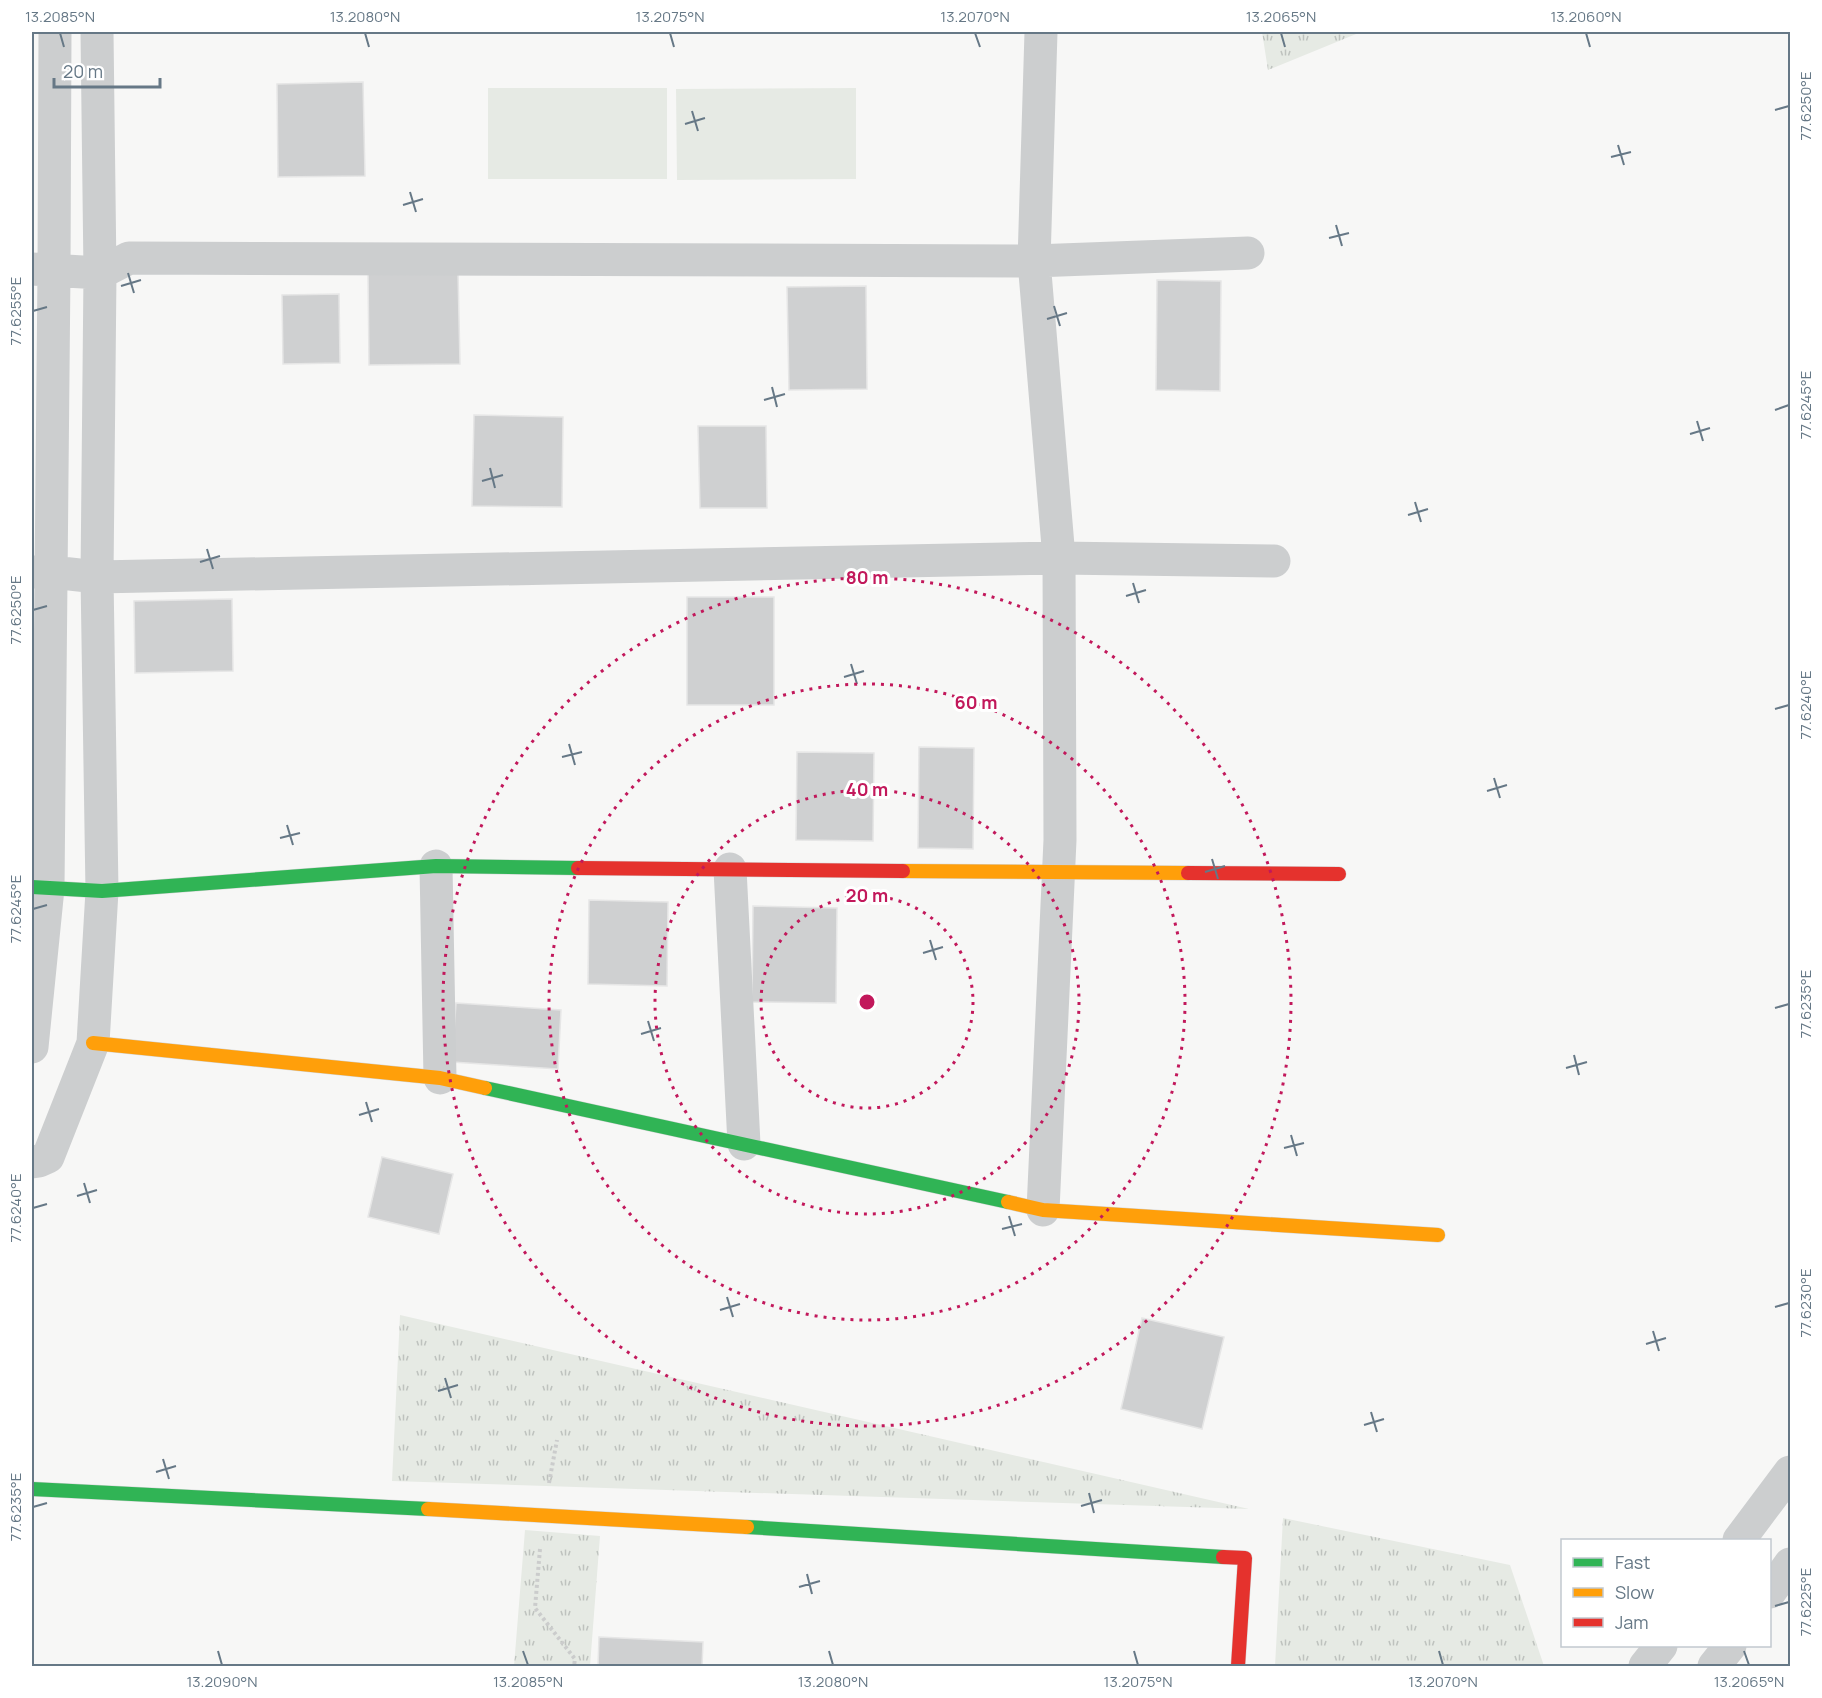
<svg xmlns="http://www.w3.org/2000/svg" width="1822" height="1698" viewBox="0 0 1822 1698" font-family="Manrope,sans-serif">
<defs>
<pattern id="grass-tufts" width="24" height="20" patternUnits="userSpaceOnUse" patternTransform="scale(1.5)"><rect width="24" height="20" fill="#e6eae4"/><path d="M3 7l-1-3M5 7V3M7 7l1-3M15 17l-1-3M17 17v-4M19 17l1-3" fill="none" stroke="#bec2be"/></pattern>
</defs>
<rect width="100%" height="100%" fill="#f7f7f6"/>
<path fill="url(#grass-tufts)" d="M 1262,32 L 1361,32 L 1268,70 Z
M 400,1315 L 1249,1509 L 392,1481 Z
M 1283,1518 L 1510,1565 L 1544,1666 L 1275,1666 Z
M 525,1530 L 600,1536 L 590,1666 L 514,1666 Z"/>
<path fill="#e6eae4" d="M 488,88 L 667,88 L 667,179 L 488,179 Z
M 856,88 L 856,179 L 677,180 L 676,89 Z"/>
<path fill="#cfd0d1" stroke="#e6e6e6" stroke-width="1.5" d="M 363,82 L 365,176 L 278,177 L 277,84 Z
M 458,272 L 460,364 L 369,365 L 368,273 Z
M 1157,280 L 1221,281 L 1220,391 L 1156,390 Z
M 866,286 L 867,389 L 789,390 L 787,287 Z
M 339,294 L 340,363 L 283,364 L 282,295 Z
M 474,415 L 563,417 L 562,507 L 472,506 Z
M 698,426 L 766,426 L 767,508 L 700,508 Z
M 687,597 L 774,597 L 774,705 L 687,705 Z
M 232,599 L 233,671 L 135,673 L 134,601 Z
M 919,747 L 974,748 L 973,849 L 918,848 Z
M 797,752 L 874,753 L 873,841 L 796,840 Z
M 589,900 L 668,902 L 667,986 L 588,984 Z
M 753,906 L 837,908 L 836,1003 L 752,1002 Z
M 456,1003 L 561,1010 L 558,1069 L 452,1062 Z
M 382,1157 L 453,1174 L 439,1234 L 368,1217 Z
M 1142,1318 L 1224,1337 L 1202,1429 L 1121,1409 Z
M 599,1637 L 703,1642 L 702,1666 L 598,1666 Z"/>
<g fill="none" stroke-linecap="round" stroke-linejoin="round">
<defs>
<path id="fast" d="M 32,887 L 102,891 L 436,866 L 578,868
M 485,1088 L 1008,1202
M 32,1489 L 428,1509
M 747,1527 L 1223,1557"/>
<path id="slow" d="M 903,871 L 1188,873
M 93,1043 L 440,1078 L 485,1088
M 1008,1202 L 1043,1210 L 1438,1235
M 428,1509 L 747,1527"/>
<path id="jam" d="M 578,868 L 903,871
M 1188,873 L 1339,874
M 1223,1557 L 1245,1558 L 1238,1666"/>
</defs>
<use href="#fast" stroke="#d4d5d6" stroke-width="15"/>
<use href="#slow" stroke="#d4d5d6" stroke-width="15"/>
<use href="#jam" stroke="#d4d5d6" stroke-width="15"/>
<path stroke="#cbcccc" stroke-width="4" stroke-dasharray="3 3" stroke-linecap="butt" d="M 549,1483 L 557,1440
M 540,1549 L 535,1608 L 575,1659 L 574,1666"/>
<path stroke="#cccecf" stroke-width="33" d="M 1041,32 L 1034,261 L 1059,558 L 1060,840 L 1043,1210
M 32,269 L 100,273 L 129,258 L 1034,261 L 1248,253
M 32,572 L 52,572 L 97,577 L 1059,558 L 1274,561
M 436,866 L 440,1078
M 730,869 L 744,1144
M 32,1047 L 48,888 L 54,271 L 55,32
M 32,1162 L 39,1161 L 48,1157 L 93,1043 L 102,891 L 97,577 L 100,273 L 97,32
M 1739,1540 L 1790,1472
M 1770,1592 L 1790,1564
M 1645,1666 L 1661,1646
M 1714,1666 L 1730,1646"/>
<use href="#fast" stroke="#30b455" stroke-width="14"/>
<use href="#slow" stroke="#ff9f0a" stroke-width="14"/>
<use href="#jam" stroke="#e5322d" stroke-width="14"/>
</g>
<path fill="none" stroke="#667886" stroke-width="2" d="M 60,33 L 64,47M 365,33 L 369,47M 670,33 L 674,47M 975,33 L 980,47M 1281,33 L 1285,47M 1586,33 L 1590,47M 1775,110 L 1789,106M 692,111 L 698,131M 685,124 L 705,118M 1618,145 L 1624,165M 1611,157 L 1631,152M 410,192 L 416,212M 403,205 L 423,199M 1336,225 L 1342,246M 1329,238 L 1349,233M 128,273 L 134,293M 121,286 L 141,280M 1054,306 L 1060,326M 33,311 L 47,307M 1047,319 L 1067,313M 772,387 L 777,407M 764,400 L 785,394M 1775,410 L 1789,405M 1697,421 L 1703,441M 1690,434 L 1710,428M 490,468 L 495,488M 482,481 L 503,475M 1415,502 L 1421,522M 1408,515 L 1428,509M 207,549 L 213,569M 200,562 L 220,556M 1133,583 L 1139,603M 1126,596 L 1146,590M 33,610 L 47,606M 851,664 L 857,684M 844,677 L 864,671M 1775,709 L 1789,705M 569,744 L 575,765M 562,757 L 582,752M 1494,778 L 1500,798M 1487,791 L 1507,785M 287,825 L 293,845M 280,838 L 300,833M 1212,859 L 1218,879M 1205,872 L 1225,866M 33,909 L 47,905M 930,940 L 936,960M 923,953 L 943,947M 1775,1008 L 1789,1004M 648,1021 L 654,1041M 641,1034 L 661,1028M 1574,1055 L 1579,1075M 1566,1068 L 1587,1062M 366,1102 L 372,1122M 359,1115 L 379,1109M 1291,1135 L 1297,1156M 1284,1148 L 1304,1143M 84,1183 L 90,1203M 77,1196 L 97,1190M 33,1208 L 47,1204M 1009,1216 L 1015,1236M 1002,1229 L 1022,1224M 727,1297 L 733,1317M 1775,1307 L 1789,1303M 720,1310 L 740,1304M 1653,1331 L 1659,1351M 1646,1344 L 1666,1338M 445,1378 L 451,1398M 438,1391 L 458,1385M 1371,1412 L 1377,1432M 1364,1425 L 1384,1419M 163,1459 L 169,1479M 156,1472 L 176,1466M 1089,1493 L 1094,1513M 1081,1506 L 1102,1500M 33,1507 L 47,1503M 807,1574 L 812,1594M 799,1587 L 820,1581M 1775,1606 L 1789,1602M 218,1651 L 222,1665M 523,1651 L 528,1665M 829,1651 L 833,1665M 1134,1651 L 1138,1665M 1439,1651 L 1443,1665M 1744,1651 L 1749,1665"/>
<g fill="none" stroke="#c2185b" stroke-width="3" stroke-dasharray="3 6">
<circle cx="867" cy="1002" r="106"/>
<circle cx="867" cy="1002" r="212"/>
<circle cx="867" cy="1002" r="318"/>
<circle cx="867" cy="1002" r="424"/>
</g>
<circle cx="867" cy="1002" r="9" fill="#c2185b" stroke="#fff" stroke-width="3"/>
<g font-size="18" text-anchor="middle" font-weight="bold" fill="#c2185b" stroke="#fff" stroke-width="6" stroke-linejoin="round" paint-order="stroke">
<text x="867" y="584">80 m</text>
<text x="976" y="709">60 m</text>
<text x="867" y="796">40 m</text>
<text x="867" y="902">20 m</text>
</g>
<rect width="1822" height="1698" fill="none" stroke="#ffffff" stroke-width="66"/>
<rect x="1561" y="1539" width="210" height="108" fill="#ffffff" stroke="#c2c9cf" stroke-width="1.5"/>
<rect x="1573" y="1558" width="30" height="9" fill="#30b455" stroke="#c2c9cf" stroke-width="1.5"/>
<text x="1615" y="1569" font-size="18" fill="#667886">Fast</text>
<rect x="1573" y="1588" width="30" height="9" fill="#ff9f0a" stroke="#c2c9cf" stroke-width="1.5"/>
<text x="1615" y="1599" font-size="18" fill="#667886">Slow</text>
<rect x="1573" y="1618" width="30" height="9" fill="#e5322d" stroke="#c2c9cf" stroke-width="1.5"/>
<text x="1615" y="1629" font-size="18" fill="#667886">Jam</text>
<path d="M54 78v9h106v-9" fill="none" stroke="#667886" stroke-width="3"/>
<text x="63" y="78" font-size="18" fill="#667886" stroke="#ffffff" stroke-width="4.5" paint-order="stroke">20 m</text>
<rect x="33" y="33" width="1756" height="1632" fill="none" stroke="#667886" stroke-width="2"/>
<g font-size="15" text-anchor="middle" fill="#667886">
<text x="60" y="22">13.2085°N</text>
<text x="365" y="22">13.2080°N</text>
<text x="670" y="22">13.2075°N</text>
<text x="975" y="22">13.2070°N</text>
<text x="1281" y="22">13.2065°N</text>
<text x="1586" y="22">13.2060°N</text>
<text transform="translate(1806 106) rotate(-90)" y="5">77.6250°E</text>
<text transform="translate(16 311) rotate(-90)" y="5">77.6255°E</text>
<text transform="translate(1806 405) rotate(-90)" y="5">77.6245°E</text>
<text transform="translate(16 610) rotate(-90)" y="5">77.6250°E</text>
<text transform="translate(1806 705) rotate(-90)" y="5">77.6240°E</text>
<text transform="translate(16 909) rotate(-90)" y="5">77.6245°E</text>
<text transform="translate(1806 1004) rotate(-90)" y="5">77.6235°E</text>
<text transform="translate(16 1208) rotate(-90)" y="5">77.6240°E</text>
<text transform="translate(1806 1303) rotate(-90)" y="5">77.6230°E</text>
<text transform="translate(16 1507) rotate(-90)" y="5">77.6235°E</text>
<text transform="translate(1806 1602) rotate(-90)" y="5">77.6225°E</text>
<text x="222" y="1687">13.2090°N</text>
<text x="528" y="1687">13.2085°N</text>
<text x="833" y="1687">13.2080°N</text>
<text x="1138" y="1687">13.2075°N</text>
<text x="1443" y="1687">13.2070°N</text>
<text x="1749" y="1687">13.2065°N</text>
</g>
</svg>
